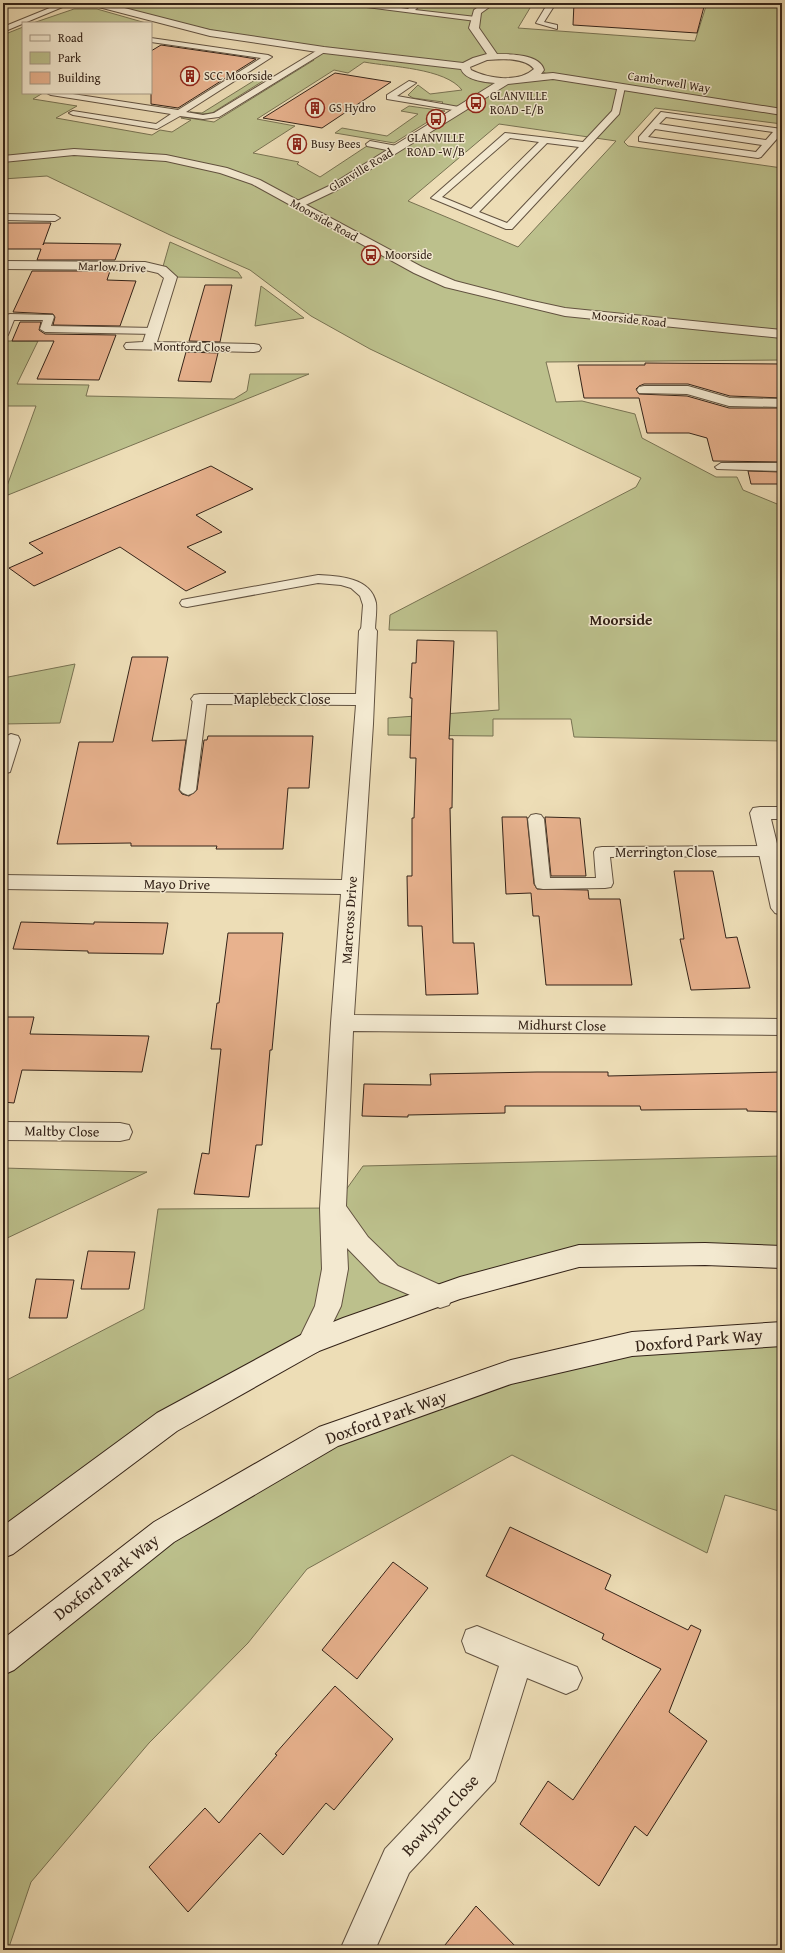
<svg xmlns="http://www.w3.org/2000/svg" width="785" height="1953" viewBox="0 0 785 1953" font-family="'Gentium Book Plus',serif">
<rect width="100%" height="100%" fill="#edddb6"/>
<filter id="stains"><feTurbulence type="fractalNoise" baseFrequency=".005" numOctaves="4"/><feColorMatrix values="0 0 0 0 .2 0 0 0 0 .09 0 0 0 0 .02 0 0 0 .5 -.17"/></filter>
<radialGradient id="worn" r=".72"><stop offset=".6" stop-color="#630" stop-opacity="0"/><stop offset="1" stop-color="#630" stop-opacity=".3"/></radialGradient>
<path fill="#bcc08c" stroke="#787252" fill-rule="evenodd" d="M 94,3 L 351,3 L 410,11 L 418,3 L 533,3 L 518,28 L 695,41 L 707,3 L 782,3 L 782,124 L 655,108 L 624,142 L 628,146 L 782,168 L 782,360 L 546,362 L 556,402 L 582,401 L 635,414 L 642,438 L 716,477 L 737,477 L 743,490 L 782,506 L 782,741 L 574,737 L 571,719 L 493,719 L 493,736 L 388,735 L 388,718 L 499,710 L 497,631 L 389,630 L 390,615 L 636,487 L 641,478 L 370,349 L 311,316 L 250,270 L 170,235 L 47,176 L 3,179 L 3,35 L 23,27 L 23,93 L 43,93 L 33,99 L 77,106 L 56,118 L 152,135 L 160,130 L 172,132 L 191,120 L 181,118 L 183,117 L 214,122 L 314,60 L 309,59 L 323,50 L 250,39 ZM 496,57 L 532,62 L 539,70 L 551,76 L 492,80 L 467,72 L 465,66 ZM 364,62 C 391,67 445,68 462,90 L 430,94 L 418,85 L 408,95 L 413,98 L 443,102 L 439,106 L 459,109 L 398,148 L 370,144 L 320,177 L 297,164 L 299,162 L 253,153 L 295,126 L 257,119 L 334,70 L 348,73 ZM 499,124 L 616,141 L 518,247 L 408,201 Z
M 74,9 L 97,9 L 146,23 L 33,23 Z
M 247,77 L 263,81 L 212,113 L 202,114 L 190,112 L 202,113 L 255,80 L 246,78 Z
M 409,106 L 445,111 L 394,143 L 335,133 L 342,128 L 387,136 L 418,114 L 401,111 Z
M 170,242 L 238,272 L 242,278 L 171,277 L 162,270 Z
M 261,286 L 304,318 L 255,326 Z
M 3,341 L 38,341 L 17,384 L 89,385 L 86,396 L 234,399 L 247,391 L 250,374 L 309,374 L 3,497 L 36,406 L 3,406 Z
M 75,664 L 60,723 L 3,724 L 3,678 Z
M 782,1156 L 782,1257 L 579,1256 L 310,1342 L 3,1544 L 3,1382 L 144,1309 L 158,1209 L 333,1208 L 363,1166 Z
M 3,1168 L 147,1172 L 3,1240 Z
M 782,1334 L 782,1512 L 725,1495 L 707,1553 L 512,1455 L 307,1569 L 248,1643 L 149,1743 L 31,1882 L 8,1950 L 3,1950 L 3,1659 L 8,1654 L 329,1436 L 511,1372 Z"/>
<path fill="#e8b28e" stroke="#342318" d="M 574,3 L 705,3 L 697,33 L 573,25 Z
M 161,45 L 238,56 L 256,59 L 178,108 L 151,104 L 151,51 Z
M 335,73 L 391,82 L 322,128 L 263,118 Z
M 3,223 L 51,223 L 43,245 L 44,243 L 121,244 L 115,260 L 37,260 L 41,249 L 3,249 Z
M 32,271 L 110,271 L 107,280 L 136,281 L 120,326 L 53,325 L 55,317 L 53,314 L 13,312 Z
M 205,285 L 232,285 L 220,342 L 189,341 Z
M 20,322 L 41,322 L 39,330 L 45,334 L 116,335 L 99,380 L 37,379 L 54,341 L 12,341 Z
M 186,352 L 218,353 L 211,382 L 178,381 Z
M 645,363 L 782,364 L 782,398 L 730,396 L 688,384 L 644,384 L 639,386 L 636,389 L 639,394 L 687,396 L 729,408 L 782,408 L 782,462 L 713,461 L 707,438 L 689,433 L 647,433 L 639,398 L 584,398 L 578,365 L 645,365 Z
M 211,466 L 253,489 L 196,515 L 222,532 L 187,547 L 226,572 L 186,591 L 120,547 L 34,586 L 9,568 L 43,553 L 29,543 Z
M 748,471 L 782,472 L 782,484 L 751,484 Z
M 417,640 L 454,641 L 449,739 L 453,739 L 452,808 L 450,808 L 453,943 L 474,943 L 478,994 L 426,995 L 422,926 L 408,926 L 407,876 L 412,876 L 412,818 L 414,818 L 416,758 L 410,758 L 412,698 L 410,698 L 412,663 L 416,663 Z
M 132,657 L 168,657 L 152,741 L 186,740 L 179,790 L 182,794 L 189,796 L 197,790 L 204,740 L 207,740 L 208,736 L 313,736 L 309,788 L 288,788 L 283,849 L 216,849 L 217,846 L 131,846 L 131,843 L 57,844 L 79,742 L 113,742 Z
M 502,817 L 527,817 L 534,884 L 537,889 L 588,890 L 589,899 L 620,899 L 632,985 L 546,985 L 539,916 L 533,916 L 531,893 L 506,894 Z
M 545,817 L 580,818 L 586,876 L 551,876 Z
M 674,871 L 713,871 L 726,938 L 737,937 L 750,988 L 691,990 L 680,939 L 684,939 Z
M 21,922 L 94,924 L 94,922 L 168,923 L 163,954 L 88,953 L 88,951 L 13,949 Z
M 228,933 L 283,933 L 272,1050 L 270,1050 L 262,1145 L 256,1145 L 249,1197 L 194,1194 L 202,1153 L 209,1154 L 221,1049 L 211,1049 L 217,1003 L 219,1003 Z
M 3,1017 L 34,1017 L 30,1034 L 149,1036 L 142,1072 L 22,1070 L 14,1103 L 3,1102 Z
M 537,1072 L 608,1072 L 608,1076 L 782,1072 L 782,1112 L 747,1111 L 747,1109 L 641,1110 L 640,1106 L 505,1106 L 505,1113 L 408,1115 L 408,1117 L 362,1116 L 364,1084 L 431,1085 L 430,1074 Z
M 88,1251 L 135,1252 L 129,1289 L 81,1289 Z
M 36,1279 L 74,1280 L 67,1318 L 29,1318 Z
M 510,1527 L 611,1575 L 605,1589 L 688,1630 L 691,1625 L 701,1630 L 669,1712 L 707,1741 L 647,1836 L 635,1826 L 599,1886 L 520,1824 L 548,1781 L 573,1800 L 661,1669 L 602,1639 L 604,1634 L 486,1576 Z
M 393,1562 L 428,1588 L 357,1679 L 322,1650 Z
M 335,1686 L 393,1739 L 334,1810 L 326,1803 L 283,1855 L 260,1833 L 188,1912 L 149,1867 L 205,1808 L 219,1823 L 277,1755 L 275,1754 Z
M 476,1906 L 519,1950 L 441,1950 Z"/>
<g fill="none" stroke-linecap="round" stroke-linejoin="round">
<defs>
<path id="service" d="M 3,3 L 7,5 L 5,7 L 3,8 Z
M 62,3 L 72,3 L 3,32 L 3,27 Z
M 347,3 L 367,3 L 408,9 L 414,3 L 422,3 L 415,10 L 476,17 L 480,19 L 476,21 L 351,5 Z
M 548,3 L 556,3 L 544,22 L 557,25 L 557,29 L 536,23 Z
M 151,38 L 268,55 L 272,57 L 186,112 L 203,115 L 214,113 L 321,48 L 328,50 L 219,117 L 203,119 L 180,116 L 157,129 L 73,115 L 69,113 L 73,111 L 156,124 L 171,114 L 51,95 L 47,93 L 66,93 L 178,110 L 261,58 L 151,42 Z
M 409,81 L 416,83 L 397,96 L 459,107 L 463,109 L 459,111 L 387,99 L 387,95 Z
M 618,85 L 625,87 L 619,114 L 512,229 L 506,229 L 431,198 L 505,133 L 583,142 L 612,111 ZM 510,138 L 539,142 L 471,209 L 442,197 ZM 547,143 L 579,147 L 507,223 L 479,212 Z
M 661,112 L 782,129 L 782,133 L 761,157 L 758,158 L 639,141 L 639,137 ZM 666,117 L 773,132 L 766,140 L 659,124 ZM 655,129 L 762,145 L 756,152 L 648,137 Z
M 370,141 L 397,146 L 401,149 L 397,152 L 367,146 L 366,144 Z
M 3,214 L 55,215 L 60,218 L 55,221 L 3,220 Z
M 10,314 L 53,315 L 54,317 L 51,326 L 155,328 L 160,331 L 155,334 L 45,332 L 40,329 L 43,320 L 14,320 L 8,335 L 3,338 L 3,322 L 6,315 Z
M 721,463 L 782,463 L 782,471 L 717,469 L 715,467 Z
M 318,575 C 338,576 371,577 376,603 C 377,612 375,622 375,631 L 373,634 L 363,634 L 361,631 L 363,605 L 360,596 L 351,588 L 341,585 L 318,583 L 187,607 L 182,606 L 180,603 L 182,600 L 187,599 Z
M 200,695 L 205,696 L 207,699 L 196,790 L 193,793 L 188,795 L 183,793 L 180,790 L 193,699 L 195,696 Z
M 536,814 L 541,815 L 544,819 L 550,878 L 596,878 L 594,852 L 596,848 L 602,847 L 768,846 L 774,847 L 776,851 L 774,855 L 768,856 L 610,857 L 613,883 L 611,887 L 605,888 L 543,889 L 537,888 L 535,884 L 528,819 L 531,815 Z"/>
<path id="minor" d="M 89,3 L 105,3 L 210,30 L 324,47 L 463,63 L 473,58 L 487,54 L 469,28 L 474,10 L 484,3 L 495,3 L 481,13 L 479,28 L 497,54 C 510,54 540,54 544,70 L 541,74 L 553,73 L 782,109 L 782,115 L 553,79 L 508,84 L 337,190 L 297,209 L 291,205 L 293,203 L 329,186 L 495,83 C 484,82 465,80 461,69 L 324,53 L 210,36 L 91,5 ZM 487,60 C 500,59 525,57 534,69 C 518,83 489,79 471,70 L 470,67 Z
M 3,261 L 145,262 L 166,267 L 177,277 L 157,342 L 254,344 L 259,345 L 261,348 L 259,351 L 254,352 L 126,349 L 124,346 L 126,343 L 143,342 L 164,278 L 158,273 L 145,270 L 3,269 Z
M 644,386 L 688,386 L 730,398 L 782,399 L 782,407 L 729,406 L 687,394 L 639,393 L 637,390 L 639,387 Z
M 368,626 L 374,627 L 377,631 L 373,724 L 354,1015 L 782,1019 L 782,1035 L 353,1031 L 346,1206 L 368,1237 L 398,1266 L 449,1289 L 453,1297 L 449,1305 L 440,1308 L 380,1282 L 347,1248 L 348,1269 L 341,1306 L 319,1351 L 310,1355 L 301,1351 L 297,1343 L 315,1306 L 322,1269 L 320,1208 L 331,1023 L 341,894 L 3,889 L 3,875 L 342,880 L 356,705 L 200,704 L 194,703 L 191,699 L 194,695 L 200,694 L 356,694 L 359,631 L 362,627 Z
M 11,734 L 18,736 L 20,740 L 10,772 L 3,774 L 3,738 Z
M 760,807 L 782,807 L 782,819 L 771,819 L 782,864 L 782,915 L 775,913 L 771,908 L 750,813 L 753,808 Z
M 3,1122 L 120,1123 L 129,1125 L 132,1132 L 129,1139 L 120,1141 L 3,1140 Z
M 477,1626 L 577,1667 L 582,1678 L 577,1689 L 566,1694 L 527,1678 L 495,1781 L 409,1873 L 375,1950 L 340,1950 L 385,1849 L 470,1759 L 499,1666 L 466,1652 L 462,1641 L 466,1630 Z"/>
<path id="tertiary" d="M 74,149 L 166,155 L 227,168 L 260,180 L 422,267 L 455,281 L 528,300 L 565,308 L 782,330 L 782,338 L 565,316 L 445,287 L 414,273 L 252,184 L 220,173 L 166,161 L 74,155 L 3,162 L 3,156 Z"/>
<path id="secondary" d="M 705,1243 L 782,1246 L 782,1268 L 705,1265 L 579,1267 L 460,1299 L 361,1335 L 319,1351 L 177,1431 L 13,1554 L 3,1558 L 3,1526 L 157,1413 L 301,1335 L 343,1318 L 460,1277 L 579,1245 Z
M 782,1322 L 782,1346 L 632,1356 L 511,1384 L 338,1446 L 174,1542 L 14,1670 L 3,1675 L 3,1639 L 154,1522 L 319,1427 L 511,1360 L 632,1332 Z"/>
</defs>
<use href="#service" stroke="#625240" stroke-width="2"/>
<use href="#minor" stroke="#625240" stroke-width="2"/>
<use href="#tertiary" stroke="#625240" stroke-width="2"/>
<use href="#secondary" stroke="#342318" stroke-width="2"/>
<use href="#service" fill="#f3e9d0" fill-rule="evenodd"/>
<use href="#minor" fill="#f3e9d0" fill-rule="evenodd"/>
<use href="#tertiary" fill="#f3e9d0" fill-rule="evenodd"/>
<use href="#secondary" fill="#f3e9d0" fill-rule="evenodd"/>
</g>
<defs>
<symbol id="building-ring" viewBox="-11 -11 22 22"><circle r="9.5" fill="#f3e9d0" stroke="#8f2418" stroke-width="1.5"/><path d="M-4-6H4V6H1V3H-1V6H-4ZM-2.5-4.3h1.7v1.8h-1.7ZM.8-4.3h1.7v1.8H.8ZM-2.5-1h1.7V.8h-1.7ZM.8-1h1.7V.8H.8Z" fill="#8f2418"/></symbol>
<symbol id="bus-ring" viewBox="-11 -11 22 22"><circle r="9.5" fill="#f3e9d0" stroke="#8f2418" stroke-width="1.5"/><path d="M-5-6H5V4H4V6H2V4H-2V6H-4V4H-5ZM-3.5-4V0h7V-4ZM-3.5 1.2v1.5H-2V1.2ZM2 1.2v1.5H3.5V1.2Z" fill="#8f2418"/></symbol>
</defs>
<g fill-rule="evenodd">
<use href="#building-ring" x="179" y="65" width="22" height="22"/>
<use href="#bus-ring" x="465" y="92" width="22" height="22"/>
<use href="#building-ring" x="304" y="97" width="22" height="22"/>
<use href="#bus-ring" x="425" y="108" width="22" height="22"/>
<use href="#building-ring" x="286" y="133" width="22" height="22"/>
<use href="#bus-ring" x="360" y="244" width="22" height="22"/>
</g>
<g text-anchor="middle" stroke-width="3" stroke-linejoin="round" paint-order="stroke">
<g font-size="12" fill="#342318" stroke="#f3e9d0" text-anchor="start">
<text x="204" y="80">SCC Moorside</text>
<text x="490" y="100">GLANVILLE<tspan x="490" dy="14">ROAD -E/B</tspan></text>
<text x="329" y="112">GS Hydro</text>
<text x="436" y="142" text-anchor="middle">GLANVILLE<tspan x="436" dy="14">ROAD -W/B</tspan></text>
<text x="311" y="148">Busy Bees</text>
<text x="385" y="259">Moorside</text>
</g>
<g font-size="12" fill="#342318" stroke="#f3e9d0">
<text transform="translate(669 82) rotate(9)" y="4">Camberwell Way</text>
<text transform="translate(361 170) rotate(-31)" y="4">Glanville Road</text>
<text transform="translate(324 220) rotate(29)" y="4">Moorside Road</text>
<text transform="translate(112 267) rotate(2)" y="4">Marlow Drive</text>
<text transform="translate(629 319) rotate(6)" y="4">Moorside Road</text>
<text transform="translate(192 347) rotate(1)" y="4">Montford Close</text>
</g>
<g font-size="14" fill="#342318" stroke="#f3e9d0">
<text x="282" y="704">Maplebeck Close</text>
<text x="666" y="857">Merrington Close</text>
<text transform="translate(177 884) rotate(1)" y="5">Mayo Drive</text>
<text transform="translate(349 920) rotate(-86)" y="5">Marcross Drive</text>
<text transform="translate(562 1025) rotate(1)" y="5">Midhurst Close</text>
<text transform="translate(62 1131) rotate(1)" y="5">Maltby Close</text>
</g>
<g font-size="15" font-weight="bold" fill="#342318" stroke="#f3e9d0">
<text x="621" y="625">Moorside</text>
</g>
<g font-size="17" fill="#342318" stroke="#f3e9d0">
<text transform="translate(699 1340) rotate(-5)" y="6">Doxford Park Way</text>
<text transform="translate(386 1417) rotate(-20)" y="6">Doxford Park Way</text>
<text transform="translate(106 1577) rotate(-38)" y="6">Doxford Park Way</text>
<text transform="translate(440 1815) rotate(-47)" y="6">Bowlynn Close</text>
</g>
</g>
<rect width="785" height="1953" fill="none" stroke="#edddb6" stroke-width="16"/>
<rect x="4" y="4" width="777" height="1945" fill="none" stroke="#342318" stroke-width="2"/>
<rect x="8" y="8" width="769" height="1937" fill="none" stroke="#342318"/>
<rect x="22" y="22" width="130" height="72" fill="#f3e9d0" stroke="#a79a86"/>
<rect x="30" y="35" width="20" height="6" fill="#f3e9d0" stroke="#a79a86"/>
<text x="58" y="42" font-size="12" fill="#342318">Road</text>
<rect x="30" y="52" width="20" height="12" fill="#bcc08c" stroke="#a79a86"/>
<text x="58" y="62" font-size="12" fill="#342318">Park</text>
<rect x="30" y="72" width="20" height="12" fill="#e8b28e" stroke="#a79a86"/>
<text x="58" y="82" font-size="12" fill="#342318">Building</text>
<rect width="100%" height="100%" filter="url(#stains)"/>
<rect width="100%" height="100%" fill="url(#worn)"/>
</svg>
